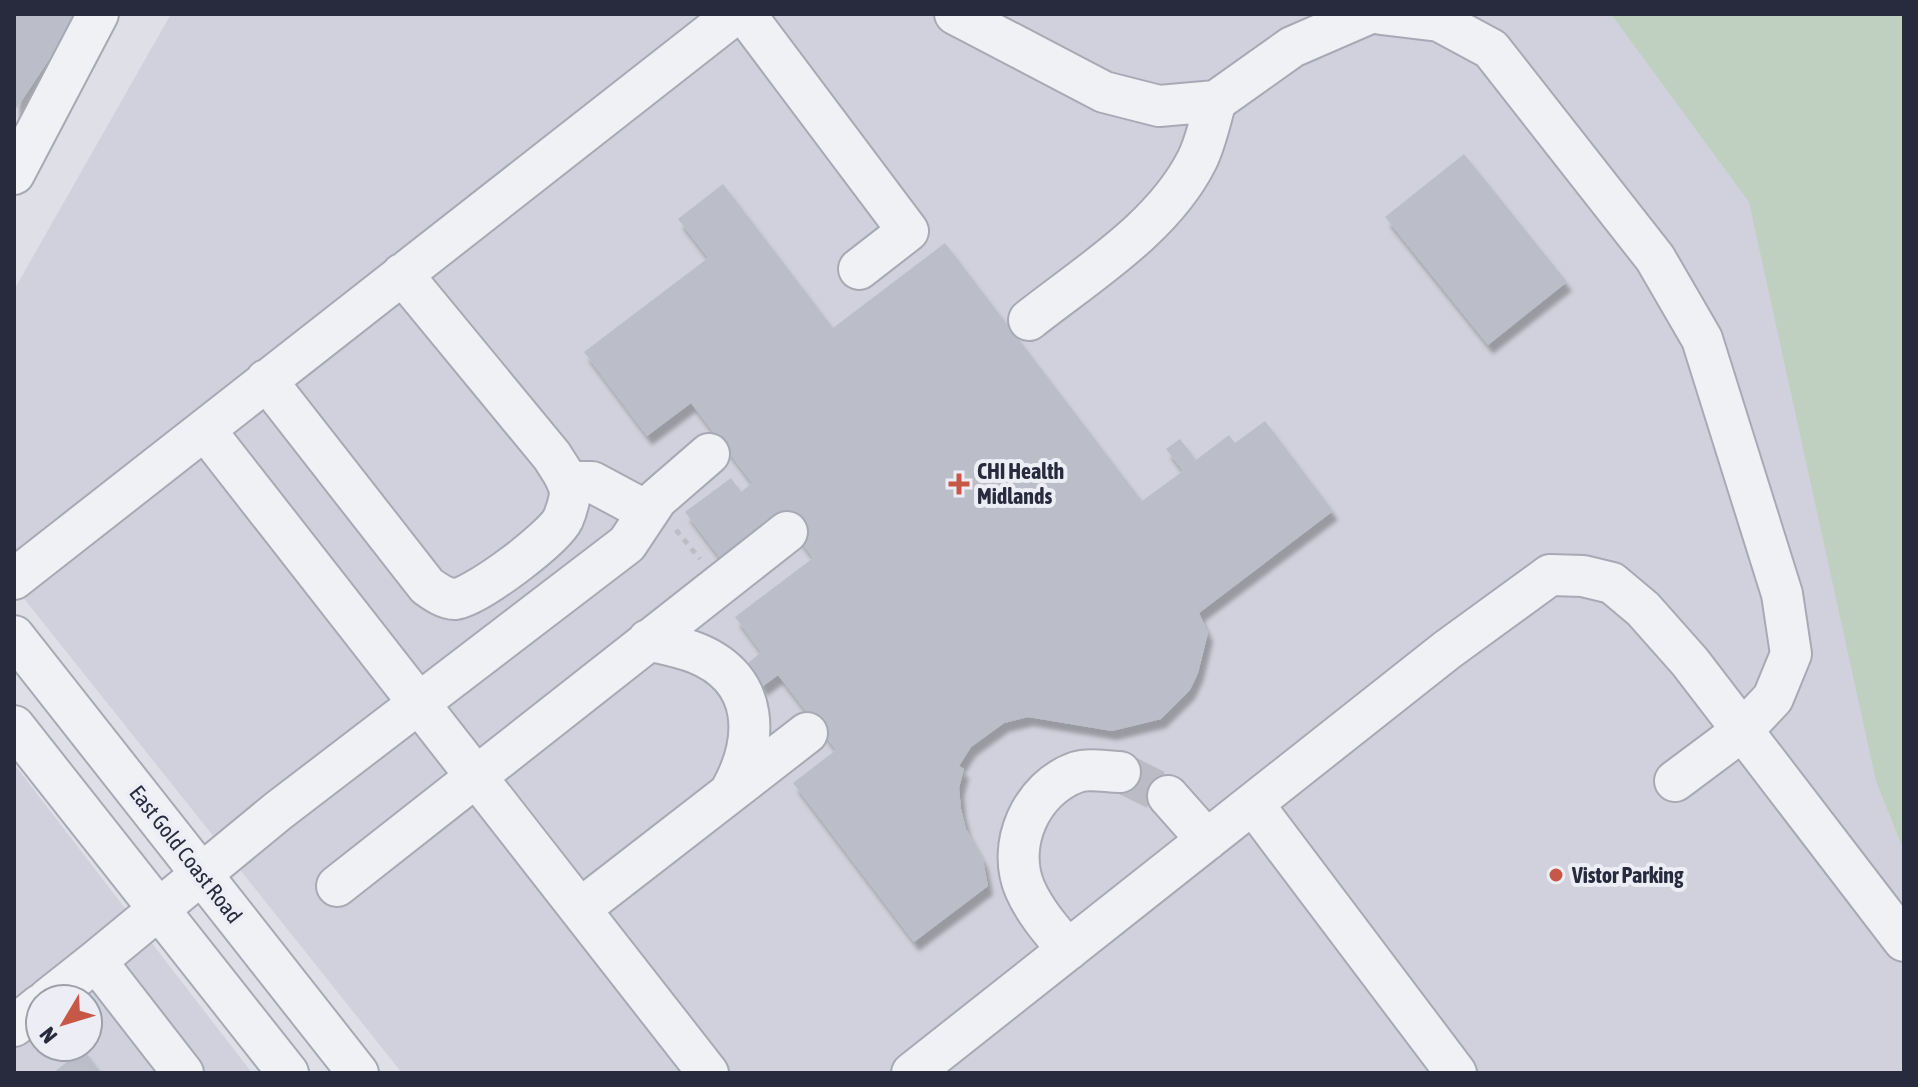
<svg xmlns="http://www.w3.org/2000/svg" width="1918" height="1087" viewBox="0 0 1918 1087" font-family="'Asap Condensed',sans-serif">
<defs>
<filter id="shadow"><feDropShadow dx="5" dy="9" stdDeviation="2" flood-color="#0004"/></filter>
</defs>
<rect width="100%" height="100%" fill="#dedfe7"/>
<path fill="#d0d1dc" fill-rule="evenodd" d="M 171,14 L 1616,14 L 1904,382 L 1904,1073 L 402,1073 L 14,586 L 14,290 Z
M 14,764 L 252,1073 L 14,1073 ZM 40,999 L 88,999 L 88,1047 L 40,1047 Z"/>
<path fill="#bfd0c0" d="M 1611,14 L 1904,14 L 1904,851 L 1876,781 L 1749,202 Z"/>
<path fill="#bbbdc9" filter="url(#shadow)" d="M 14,14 L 79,14 L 14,112 Z
M 1464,154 L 1567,282 L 1488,345 L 1385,217 Z
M 723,184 L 833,328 L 945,243 L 1142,501 L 1183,471 L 1166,449 L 1180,439 L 1196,460 L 1229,435 L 1235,443 L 1265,421 L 1333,511 L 1199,613 L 1208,633 L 1198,673 L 1190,690 L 1161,719 L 1112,731 L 1028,717 L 1004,723 L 971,747 L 959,766 L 964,769 L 959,788 L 961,809 L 966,829 L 983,860 L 988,886 L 914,942 L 793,783 L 836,750 L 778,675 L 762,687 L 746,665 L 761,652 L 735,617 L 813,558 L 779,513 L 720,558 L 685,512 L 731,478 L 741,492 L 752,483 L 691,403 L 647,436 L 584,352 L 708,258 L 678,219 Z
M 83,1049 L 101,1073 L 53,1073 Z"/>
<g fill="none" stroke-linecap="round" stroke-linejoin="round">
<path stroke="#babbc5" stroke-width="40" stroke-dasharray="40 20" stroke-linecap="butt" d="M 1120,772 L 1168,796"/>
<defs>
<path id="minor" d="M 745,14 L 908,231 L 859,269
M 955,14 L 1104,92 L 1159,106 L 1216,101 L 1292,47 L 1368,14
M 1381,14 L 1439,21 L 1491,49 L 1655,258 L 1702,339 L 1782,594 L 1791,654 L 1773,698 L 1742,731 L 1675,781
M 14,174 L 98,14
M 1029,320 C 1087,274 1163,228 1197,160 C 1206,142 1210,120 1216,101
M 266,380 L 427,586 C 434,591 445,599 455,599 C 476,597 554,538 563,519 C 566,512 569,501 570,495 C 570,480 559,468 552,456 L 402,274
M 205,430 L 708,1073
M 568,482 L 592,482 L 648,512
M 14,579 L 735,14
M 14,636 L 358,1073
M 648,640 C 664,644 681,647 696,653 C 761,679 759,741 730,792
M 14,726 L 288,1073
M 1168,796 L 1207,840
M 1253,804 L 1456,1073
M 337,886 L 787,532
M 580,909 L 807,733
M 1068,950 C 1052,931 1035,912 1025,889 C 1006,845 1031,788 1077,772 C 1089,768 1108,772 1120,772
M 96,961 L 278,811 L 627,544 L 657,499 L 709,454
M 48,999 L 96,961 L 183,1073
M 14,1026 L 40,1005
M 912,1073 L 1447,650 L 1550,575 L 1583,576 L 1612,583 L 1643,609 L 1690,662 L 1904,941"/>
</defs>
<use href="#minor" stroke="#a7a9b4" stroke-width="44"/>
<path stroke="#bcbdc5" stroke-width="5" stroke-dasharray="6 6" stroke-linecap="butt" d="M 676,530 L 700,559"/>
<use href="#minor" stroke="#f0f1f5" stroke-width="40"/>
</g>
<g fill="#c75848" stroke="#edeef5" stroke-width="3">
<path d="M955 472h8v8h8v8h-8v8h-8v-8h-8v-8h8z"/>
<circle cx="1556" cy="875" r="8"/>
</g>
<g text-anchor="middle" stroke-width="8" stroke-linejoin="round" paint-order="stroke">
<g font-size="22" font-weight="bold" fill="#282a3d" stroke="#edeef5" text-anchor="start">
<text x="977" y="479">CHI Health<tspan x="977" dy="25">Midlands</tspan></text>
<text x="1572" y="883">Vistor Parking</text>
</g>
<g font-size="22" fill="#282a3d" stroke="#edeef5">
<text transform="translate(186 854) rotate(52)" y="8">East Gold Coast Road</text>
</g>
</g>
<rect width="1918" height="1087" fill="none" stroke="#282a3d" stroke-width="32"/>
<g transform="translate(64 1023) rotate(232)"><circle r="38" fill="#edeef5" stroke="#9ea0ab" stroke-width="2"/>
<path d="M0-6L14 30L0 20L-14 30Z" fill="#c75848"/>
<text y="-12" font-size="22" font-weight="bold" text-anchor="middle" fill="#282a3d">N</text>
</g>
</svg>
